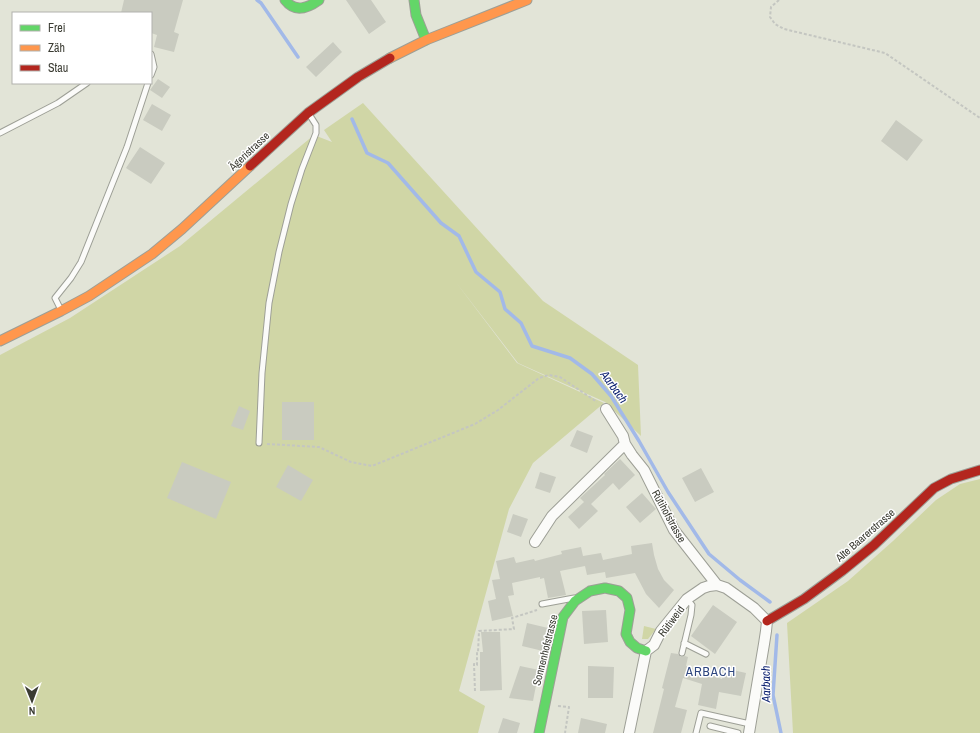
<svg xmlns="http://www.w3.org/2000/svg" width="980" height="733" viewBox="0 0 980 733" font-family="'Archivo Narrow',sans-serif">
<rect width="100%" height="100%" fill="#e2e4d7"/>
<path fill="#d0d6a6" d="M 363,103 L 543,301 L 638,365 L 641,436 L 605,402 L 518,363 L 455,281 L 448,269 L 455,281 L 517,363 L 604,403 L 533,463 L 509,509 L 459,691 L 485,706 L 478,733 L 0,733 L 0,355 L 70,318 L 180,246 L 314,135 L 332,142 L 324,130 Z
M 980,479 L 980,733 L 793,733 L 787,623 L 848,581 L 893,541 L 936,500 L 960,484 Z
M 644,626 L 656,629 L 648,639 L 642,639 Z"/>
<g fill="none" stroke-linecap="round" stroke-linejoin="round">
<path stroke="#a2b9e8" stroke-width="3.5" d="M 257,0 L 261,3 L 298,57
M 352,119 L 367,153 L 388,163 L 441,223 L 459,236 L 476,272 L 500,292 L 505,309 L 521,323 L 532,346 L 570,358 L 592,374 L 611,396 L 639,441 L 668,492 L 709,554 L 740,580 L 770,602
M 777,635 L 773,695 L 781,733"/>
</g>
<path fill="#c9cbc0" d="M 124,0 L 183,0 L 174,32 L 179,34 L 174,52 L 154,47 L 157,35 L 151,33 L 151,13 L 121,13 Z
M 346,0 L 371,0 L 386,22 L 369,34 Z
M 333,42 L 342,52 L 316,77 L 306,67 Z
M 158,79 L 170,87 L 162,98 L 150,90 Z
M 152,104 L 171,115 L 162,131 L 143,120 Z
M 896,120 L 923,140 L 907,161 L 881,141 Z
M 140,147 L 165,163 L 151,184 L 126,168 Z
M 282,402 L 314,402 L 314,440 L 282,440 Z
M 239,406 L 250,411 L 243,430 L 231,426 Z
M 577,430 L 593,436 L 587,453 L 570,446 Z
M 620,459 L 635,475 L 619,490 L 613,483 L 591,504 L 598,511 L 579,529 L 568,517 L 584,502 L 580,498 L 605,475 L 604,474 Z
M 182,462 L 231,482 L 216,519 L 167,498 Z
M 288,465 L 313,480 L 301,501 L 276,487 Z
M 701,468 L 714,492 L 695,502 L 682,478 Z
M 540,472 L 556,477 L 550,493 L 535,488 Z
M 642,493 L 656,509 L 640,523 L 626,507 Z
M 513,514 L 528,519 L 521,537 L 507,532 Z
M 652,543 L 654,555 L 658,569 L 664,580 L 674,590 L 659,608 L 646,594 L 635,573 L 606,578 L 605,572 L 587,575 L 585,566 L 560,571 L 566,595 L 548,598 L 544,578 L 540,579 L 540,577 L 512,583 L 514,595 L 508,596 L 513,616 L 492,621 L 488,601 L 496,599 L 492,580 L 500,579 L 496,561 L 514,557 L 516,563 L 534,559 L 535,561 L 562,554 L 561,551 L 581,547 L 583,556 L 601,553 L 603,560 L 632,554 L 631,546 Z
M 713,605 L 737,622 L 715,654 L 691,636 Z
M 606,610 L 608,642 L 584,644 L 582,611 Z
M 527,623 L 548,628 L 543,651 L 522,646 Z
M 481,632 L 500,632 L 502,690 L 480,691 L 480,652 L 483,652 Z
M 671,653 L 678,654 L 681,657 L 685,656 L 688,657 L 686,666 L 722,679 L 724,668 L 746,673 L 741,696 L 719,692 L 716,709 L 698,705 L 702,684 L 683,678 L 675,707 L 687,710 L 681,733 L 653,733 L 664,689 L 662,688 Z
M 520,666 L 539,670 L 533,701 L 509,698 Z
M 588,666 L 614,667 L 613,698 L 588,698 Z
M 503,718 L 520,723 L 517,733 L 498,733 Z
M 581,718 L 607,724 L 605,733 L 578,733 Z"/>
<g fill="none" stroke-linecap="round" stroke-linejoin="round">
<defs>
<path id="lane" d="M 151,54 L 154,67 L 151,75
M 0,133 L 58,103 L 87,83
M 61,310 L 55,298 L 71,278 L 81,262 L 127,147 L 148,83
M 259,443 L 262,373 L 269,303 L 279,252 L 291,204 L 302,169 L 316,133 L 316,125 L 309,114
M 542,604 L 574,598
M 684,643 L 706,654
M 682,653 L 691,615 L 692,605 L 687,599
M 710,726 L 738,733
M 696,733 L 701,713 L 750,724"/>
<path id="street" d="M 606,409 L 623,436 L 625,444 L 632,455 L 644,470 L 674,530 L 717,585
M 535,542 L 552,516 L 625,444
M 629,733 L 646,651 L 654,645 L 661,631 L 687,599 L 703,588 L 709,586 L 717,585 L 726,588 L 754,608 L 767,621 L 766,631 L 764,644 L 749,733"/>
<path id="fast" d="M 285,0 C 295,13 308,8 319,0
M 414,0 L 416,15 L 426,40
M 539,733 L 563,617 L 575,601 L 590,591 L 605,588 L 619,591 L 627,598 L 630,610 L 626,634 L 630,642 L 637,648 L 646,651"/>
<path id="slow" d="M 390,58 L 426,40 L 527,0
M 0,341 L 61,311 L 89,296 L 152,254 L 182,229 L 250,166"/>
<path id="jam" d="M 250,166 L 308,113 L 358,77 L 390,58
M 767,621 L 804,599 L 842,571 L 874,545 L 934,488 L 951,479 L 980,470"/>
</defs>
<use href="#lane" stroke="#9d9f96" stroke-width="7"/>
<use href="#street" stroke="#9d9f96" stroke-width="12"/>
<use href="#fast" stroke="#9d9f96" stroke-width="11"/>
<use href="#slow" stroke="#9d9f96" stroke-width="11"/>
<use href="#jam" stroke="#9d9f96" stroke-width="11"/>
<path stroke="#c4c6c1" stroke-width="2" stroke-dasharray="3 2" stroke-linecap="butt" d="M 779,0 L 771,7 L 770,17 L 775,24 L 784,29 L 885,53 L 980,118
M 267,444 L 319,447 L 351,462 L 372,466 L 475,424 L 498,410 L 539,378 L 549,375 L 560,377 L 597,402
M 475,691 L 474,664 L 477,665 L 477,652 L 478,652 L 479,631 L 514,629 L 512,618 L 537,610
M 558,706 L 569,707 L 565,733"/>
<use href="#lane" stroke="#fbfbf9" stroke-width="5"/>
<use href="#street" stroke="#fbfbf9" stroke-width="10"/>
<use href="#fast" stroke="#63d668" stroke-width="9"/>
<use href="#slow" stroke="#ff974d" stroke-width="9"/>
<use href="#jam" stroke="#b3261e" stroke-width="9"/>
</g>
<g text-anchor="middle" stroke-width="3" stroke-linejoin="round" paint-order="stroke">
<g font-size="11" fill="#3b3c33" stroke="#fff">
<text transform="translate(249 151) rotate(-43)" y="4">Ägeristrasse</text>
<text transform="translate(669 516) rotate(61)" y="4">Rütihofstrasse</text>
<text transform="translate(865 535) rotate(-41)" y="4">Alte Baarerstrasse</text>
<text transform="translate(671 621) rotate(-53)" y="4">Rütiweid</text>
<text transform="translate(545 650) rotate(-76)" y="4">Sonnenhofstrasse</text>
</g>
<g font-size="12" font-style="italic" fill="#081d6e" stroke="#fff">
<text transform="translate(614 387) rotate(54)" y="4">Aarbach</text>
<text transform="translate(766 684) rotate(-91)" y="4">Aarbach</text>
</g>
<g font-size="13" letter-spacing="1" fill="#2e467f" stroke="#fff">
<text x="711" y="676">ARBACH</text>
</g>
</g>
<rect x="12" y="12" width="140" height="72" fill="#ffffff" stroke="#b1b1ad"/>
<rect x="20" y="25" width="20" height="6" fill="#63d668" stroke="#b1b1ad"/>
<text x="48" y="32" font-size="12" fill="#3b3c33">Frei</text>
<rect x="20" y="45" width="20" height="6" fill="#ff974d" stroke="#b1b1ad"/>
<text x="48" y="52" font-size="12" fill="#3b3c33">Zäh</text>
<rect x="20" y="65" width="20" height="6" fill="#b3261e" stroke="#b1b1ad"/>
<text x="48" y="72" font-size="12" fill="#3b3c33">Stau</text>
<g transform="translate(32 701) rotate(179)" stroke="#ffffff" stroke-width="3" paint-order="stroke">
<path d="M0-3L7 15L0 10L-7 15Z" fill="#3b3c33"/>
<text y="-6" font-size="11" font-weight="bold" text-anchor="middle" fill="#3b3c33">N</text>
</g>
</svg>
